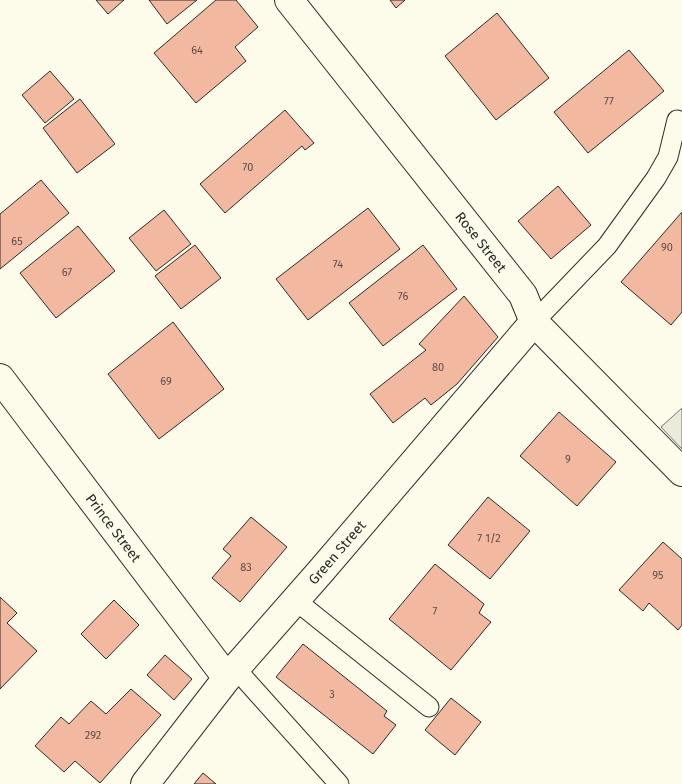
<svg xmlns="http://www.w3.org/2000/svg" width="682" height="784" viewBox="0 0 682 784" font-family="'Fira Sans',sans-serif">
<rect width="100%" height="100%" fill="#fdfbea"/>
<path fill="#ecebdb" stroke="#74746e" d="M 682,408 L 682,449 L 661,427 Z"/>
<path fill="#f2b8a0" stroke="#2b2b2b" d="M 96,0 L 124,0 L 108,14 Z
M 149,0 L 197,0 L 167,24 Z
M 216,0 L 236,0 L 258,27 L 235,47 L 246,61 L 196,103 L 154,53 Z
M 390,0 L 405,0 L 396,8 Z
M 497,13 L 549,78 L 496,120 L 445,56 Z
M 629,50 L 664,91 L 588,153 L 554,112 Z
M 50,71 L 74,99 L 45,123 L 22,95 Z
M 80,99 L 115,144 L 77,173 L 43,128 Z
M 285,110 L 314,143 L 305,150 L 302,146 L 225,213 L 200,184 Z
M 41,180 L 69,213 L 0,269 L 0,214 Z
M 558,186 L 591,225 L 551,259 L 518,221 Z
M 368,208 L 400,249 L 308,320 L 276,279 Z
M 164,210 L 191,244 L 156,271 L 129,238 Z
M 682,212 L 682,312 L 671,325 L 621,282 Z
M 78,226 L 115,271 L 56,318 L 20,273 Z
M 195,245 L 221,278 L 181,309 L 155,276 Z
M 423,245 L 457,289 L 383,346 L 349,303 Z
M 464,296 L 498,337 L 457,384 L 431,405 L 425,398 L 393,423 L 370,394 L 426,350 L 419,344 Z
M 173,322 L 224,389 L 159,439 L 108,374 Z
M 559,412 L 616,462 L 577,506 L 520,456 Z
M 488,497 L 530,531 L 490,579 L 448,545 Z
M 251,517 L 287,547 L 240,602 L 212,578 L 231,556 L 223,549 Z
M 663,542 L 682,559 L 682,625 L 678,630 L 649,603 L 643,611 L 619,590 Z
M 435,564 L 484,604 L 479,613 L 491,622 L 451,670 L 389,619 Z
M 0,597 L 17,613 L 7,623 L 37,651 L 0,689 Z
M 114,600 L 139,625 L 106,659 L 81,634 Z
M 303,644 L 387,711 L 384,716 L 396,725 L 373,754 L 276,677 Z
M 165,655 L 192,679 L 174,700 L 147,675 Z
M 131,689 L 161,715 L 100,783 L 75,761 L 64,772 L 35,746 L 61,717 L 69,724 L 91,701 L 106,714 Z
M 451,698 L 481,722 L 455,755 L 425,730 Z
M 203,773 L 216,784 L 194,784 Z"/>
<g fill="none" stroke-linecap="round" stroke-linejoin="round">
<defs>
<path id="service" d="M 534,322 L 607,246 L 656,178 L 668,157 L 677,120
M 295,600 L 429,707
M 235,668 L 339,784"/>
<g id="minor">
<path id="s1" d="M 289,0 L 523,295 L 534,322 L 682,472"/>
<path id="s2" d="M 0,378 L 227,678"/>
<path id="s3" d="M 145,784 L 227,678 L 321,571 L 534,322"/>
</g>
</defs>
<use href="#service" stroke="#2b2b2b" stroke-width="21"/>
<use href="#minor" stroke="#2b2b2b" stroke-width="30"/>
<use href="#service" stroke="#fdfbea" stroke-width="19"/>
<use href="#minor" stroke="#fdfbea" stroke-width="28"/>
</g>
<g text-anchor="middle" stroke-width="4" stroke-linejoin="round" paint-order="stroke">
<g font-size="11" fill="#5d4e48">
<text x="197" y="54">64</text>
<text x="609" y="105">77</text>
<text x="248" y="171">70</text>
<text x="17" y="245">65</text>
<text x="667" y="251">90</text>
<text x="338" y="268">74</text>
<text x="67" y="276">67</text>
<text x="403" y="300">76</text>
<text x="438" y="371">80</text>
<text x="166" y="385">69</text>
<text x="568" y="463">9</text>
<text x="489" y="542">7 1/2</text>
<text x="246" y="571">83</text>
<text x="658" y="579">95</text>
<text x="435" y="615">7</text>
<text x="332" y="698">3</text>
<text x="93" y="739">292</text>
</g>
<g font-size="14" fill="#2b2b2b" stroke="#fdfbea">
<text dy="5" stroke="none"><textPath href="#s1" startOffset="309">Rose Street</textPath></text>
<text dy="5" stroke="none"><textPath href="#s2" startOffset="188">Prince Street</textPath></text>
<text dy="5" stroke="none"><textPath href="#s3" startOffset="301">Green Street</textPath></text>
</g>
</g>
</svg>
